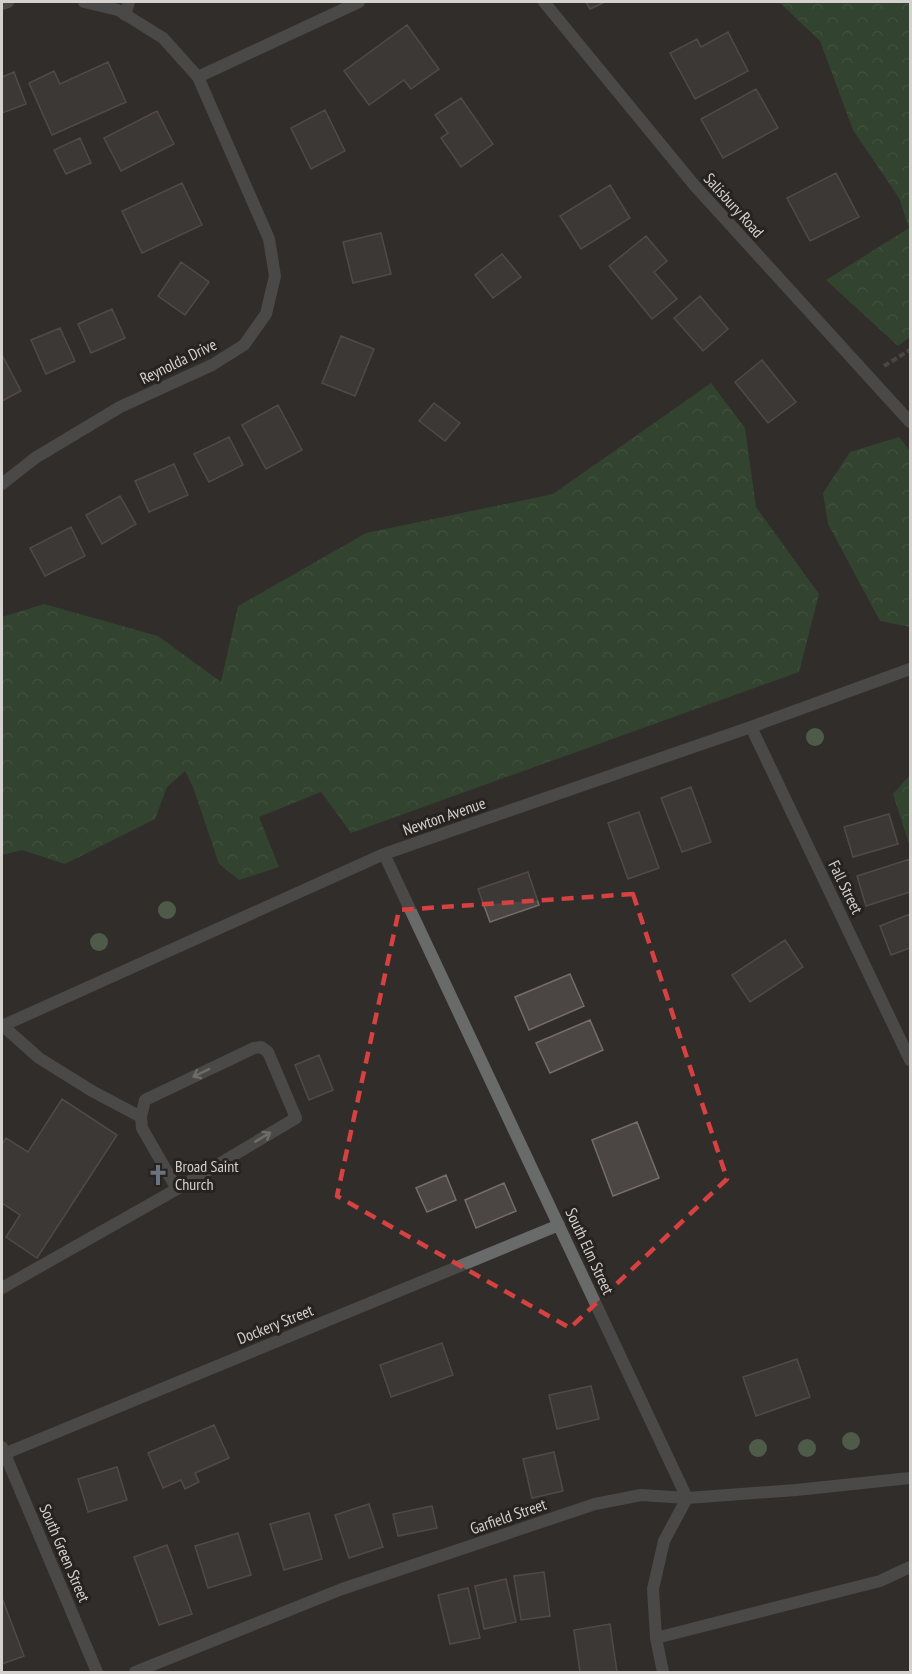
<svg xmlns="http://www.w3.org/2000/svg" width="912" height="1674" viewBox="0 0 912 1674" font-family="'PT Sans Narrow',sans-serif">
<defs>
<pattern id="forest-crowns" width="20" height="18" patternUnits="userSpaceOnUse" patternTransform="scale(1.5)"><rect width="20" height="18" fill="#345f38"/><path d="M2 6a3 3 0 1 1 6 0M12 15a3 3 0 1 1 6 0" fill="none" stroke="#507554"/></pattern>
</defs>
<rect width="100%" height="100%" fill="#312d2a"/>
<path fill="url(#forest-crowns)" d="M 779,2 L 910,2 L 910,337 L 898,346 L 826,280 L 909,228 L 899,198 L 853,130 L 820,41 Z
M 711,383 L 745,428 L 756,507 L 819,594 L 799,672 L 351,833 L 321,792 L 259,817 L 279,867 L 239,880 L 219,864 L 193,787 L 185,771 L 167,787 L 155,819 L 65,864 L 22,850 L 2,855 L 2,617 L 44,604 L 158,636 L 221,682 L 238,606 L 366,533 L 553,494 Z
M 899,437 L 910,451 L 910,627 L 880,621 L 828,524 L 823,493 L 850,452 Z
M 910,775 L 910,847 L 893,794 Z"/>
<path fill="#4b4643" stroke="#736e6a" stroke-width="1.5" d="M 586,2 L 605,2 L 590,9 Z
M 407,25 L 439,69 L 411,89 L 404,80 L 369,105 L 344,71 Z
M 728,32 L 748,71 L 695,99 L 670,53 L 697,39 L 701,47 Z
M 108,62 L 126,102 L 52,135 L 29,83 L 54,71 L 60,84 Z
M 14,72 L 26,104 L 2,113 L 2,77 Z
M 756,89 L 778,128 L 723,158 L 701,119 Z
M 461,98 L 493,144 L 461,167 L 441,138 L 448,133 L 435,115 Z
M 325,110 L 345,151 L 311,169 L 291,128 Z
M 157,111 L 174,144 L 121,171 L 104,138 Z
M 80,138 L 91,163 L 66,174 L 54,150 Z
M 836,173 L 859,217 L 810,241 L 787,198 Z
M 182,183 L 202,225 L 142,253 L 122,211 Z
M 610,185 L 630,218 L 581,249 L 560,216 Z
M 381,233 L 391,274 L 353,283 L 343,242 Z
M 646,236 L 667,261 L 654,272 L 677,299 L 652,319 L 609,266 Z
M 502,254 L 521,277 L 493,298 L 475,275 Z
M 181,262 L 209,282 L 185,315 L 158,296 Z
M 700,296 L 728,329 L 703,351 L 674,318 Z
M 112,309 L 125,338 L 91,353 L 78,324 Z
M 60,328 L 75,361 L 46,374 L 31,340 Z
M 341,336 L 374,349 L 355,396 L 322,383 Z
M 2,355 L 21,391 L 2,401 Z
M 762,360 L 796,402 L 768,423 L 735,382 Z
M 434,403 L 460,423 L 445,441 L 419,421 Z
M 278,405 L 302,450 L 266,469 L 242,425 Z
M 229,437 L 243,465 L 209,482 L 194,454 Z
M 174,464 L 188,495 L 149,512 L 135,481 Z
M 120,496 L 136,524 L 102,544 L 86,515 Z
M 71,527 L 85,556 L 45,576 L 30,548 Z
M 691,787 L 711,842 L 682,852 L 661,798 Z
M 639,812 L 659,868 L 628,879 L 608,823 Z
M 889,814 L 898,844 L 853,857 L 844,827 Z
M 910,859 L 910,892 L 866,906 L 857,876 Z
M 528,872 L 539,905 L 490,922 L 478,889 Z
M 910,914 L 910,948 L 891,955 L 880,926 Z
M 785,940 L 803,967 L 750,1002 L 732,975 Z
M 570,974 L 584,1006 L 529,1030 L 515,997 Z
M 590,1020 L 603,1050 L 550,1073 L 536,1043 Z
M 319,1055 L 333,1090 L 309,1100 L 295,1065 Z
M 62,1099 L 117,1135 L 37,1258 L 6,1237 L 20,1215 L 2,1203 L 2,1145 L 6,1138 L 28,1152 Z
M 637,1122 L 659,1178 L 613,1196 L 592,1140 Z
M 446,1175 L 456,1200 L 427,1212 L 416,1188 Z
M 504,1183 L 516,1211 L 476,1228 L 465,1200 Z
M 442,1343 L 453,1375 L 391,1397 L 380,1365 Z
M 797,1359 L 810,1397 L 756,1416 L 743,1377 Z
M 591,1386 L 599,1419 L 557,1429 L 549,1395 Z
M 214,1425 L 229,1458 L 195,1473 L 199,1482 L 185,1489 L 181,1480 L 163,1488 L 148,1453 Z
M 554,1452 L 563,1491 L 532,1498 L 523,1459 Z
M 117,1467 L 127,1500 L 88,1512 L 78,1479 Z
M 369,1504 L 383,1547 L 349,1558 L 335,1515 Z
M 432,1506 L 437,1528 L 398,1536 L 393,1514 Z
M 309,1513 L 322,1559 L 284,1570 L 270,1524 Z
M 238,1533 L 251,1575 L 208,1588 L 195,1546 Z
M 167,1545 L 192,1614 L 159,1625 L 134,1557 Z
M 544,1572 L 550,1616 L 521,1620 L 514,1576 Z
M 506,1579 L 516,1622 L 484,1629 L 475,1586 Z
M 468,1588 L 480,1638 L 450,1644 L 438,1595 Z
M 2,1598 L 24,1656 L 2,1664 Z
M 610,1624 L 617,1672 L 580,1672 L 574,1630 Z"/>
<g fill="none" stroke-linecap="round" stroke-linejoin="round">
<path stroke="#696563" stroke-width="4" stroke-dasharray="6 3" stroke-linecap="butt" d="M 884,366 L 910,350"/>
<path stroke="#686b6a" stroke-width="12" d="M 125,15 L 129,2
M 3,1026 L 39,1058 L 92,1091 L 141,1117
M 2,1288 L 177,1189 L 296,1118 L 268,1052 L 261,1047 L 254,1048 L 145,1100 L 141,1117 L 142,1128 L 177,1189
M 656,1638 L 880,1581 L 910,1567"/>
<path stroke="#686b6a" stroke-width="12" d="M 2,4 L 8,2
M 198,77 L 359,2
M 2,484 L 35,458 L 120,407 L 212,365 L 244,345 L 266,314 L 275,276 L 269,239 L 198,77 L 163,38 L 118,10 L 84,2
M 751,727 L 910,1060
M 384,854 L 687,1498 L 664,1541 L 653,1589 L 656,1638 L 663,1672
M 2,1026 L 384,854 L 751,727 L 910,669
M 2,1447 L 97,1672
M 4,1454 L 559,1225
M 135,1672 L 342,1589 L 595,1504 L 641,1495 L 687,1498 L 796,1490 L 910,1478"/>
<path stroke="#686b6a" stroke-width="12" d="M 544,2 L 695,186 L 910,422"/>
</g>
<g fill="#6f936e">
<circle cx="815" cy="737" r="9"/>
<circle cx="167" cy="910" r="9"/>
<circle cx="99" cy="942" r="9"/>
<circle cx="851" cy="1441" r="9"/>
<circle cx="758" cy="1448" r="9"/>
<circle cx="807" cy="1448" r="9"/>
</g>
<defs><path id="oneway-shaft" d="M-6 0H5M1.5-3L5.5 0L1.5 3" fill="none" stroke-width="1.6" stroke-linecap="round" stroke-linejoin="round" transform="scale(1.5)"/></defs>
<g stroke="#b9b8b6">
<use href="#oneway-shaft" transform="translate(201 1073) rotate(154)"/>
<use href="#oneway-shaft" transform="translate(263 1137) rotate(-31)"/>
</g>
<path d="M0 0H912V1674H0ZM 633,894 L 727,1179 L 570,1328 L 337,1196 L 399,910 Z" fill="#312d2a" fill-opacity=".55" fill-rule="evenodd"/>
<path fill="none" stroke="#d64141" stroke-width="4.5" stroke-dasharray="12 8" stroke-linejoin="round" d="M 633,894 L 727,1179 L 570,1328 L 337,1196 L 399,910 Z"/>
<defs>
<symbol id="church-bare" viewBox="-9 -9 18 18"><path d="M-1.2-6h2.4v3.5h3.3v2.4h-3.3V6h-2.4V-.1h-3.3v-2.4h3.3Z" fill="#6b7280" stroke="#272320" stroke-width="2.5" paint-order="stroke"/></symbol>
</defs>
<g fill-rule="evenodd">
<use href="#church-bare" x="143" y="1160" width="30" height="30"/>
</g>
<g text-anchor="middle" stroke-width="6" stroke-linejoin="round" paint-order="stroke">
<g font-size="16" fill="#d4d1cf" stroke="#272320">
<text transform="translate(734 205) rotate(48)" y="6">Salisbury Road</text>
<text transform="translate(178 361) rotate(-26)" y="6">Reynolda Drive</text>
<text transform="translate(444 816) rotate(-19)" y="6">Newton Avenue</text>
<text transform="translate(846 887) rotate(64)" y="6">Fall Street</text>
<text transform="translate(590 1251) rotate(65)" y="6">South Elm Street</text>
<text transform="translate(275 1324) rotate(-22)" y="6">Dockery Street</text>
<text transform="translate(508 1516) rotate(-19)" y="6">Garfield Street</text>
<text transform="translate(65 1553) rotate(67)" y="6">South Green Street</text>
</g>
<g font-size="16" fill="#d4d1cf" stroke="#272320" text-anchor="start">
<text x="175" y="1172">Broad Saint<tspan x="175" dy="18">Church</tspan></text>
</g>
</g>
<rect width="912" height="1674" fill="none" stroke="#d4d1cf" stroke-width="6"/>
</svg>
